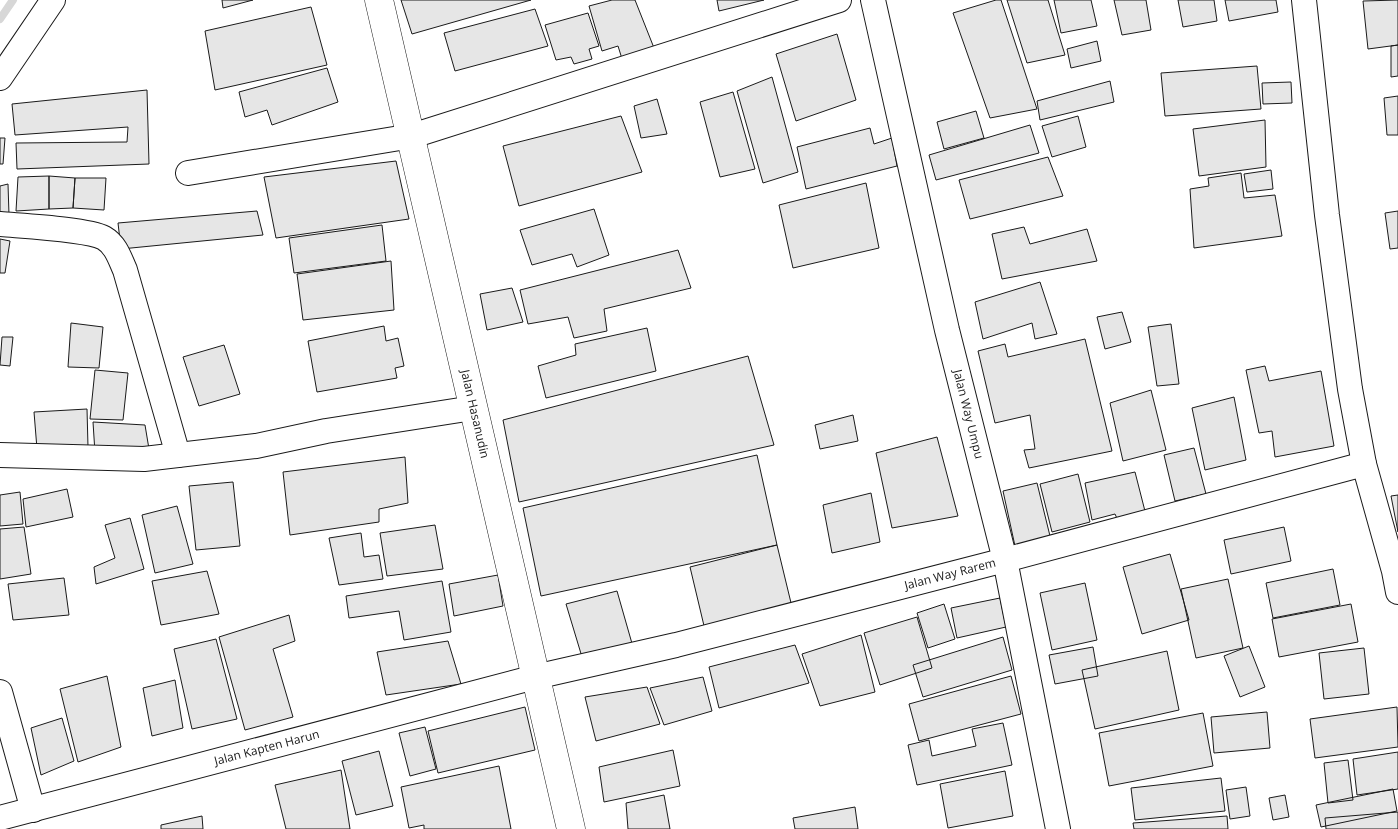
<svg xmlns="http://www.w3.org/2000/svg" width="1398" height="829" viewBox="0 0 1398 829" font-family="'Open Sans',sans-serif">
<rect width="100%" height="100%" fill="#fff"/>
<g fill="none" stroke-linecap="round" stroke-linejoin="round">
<path stroke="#d7d7d7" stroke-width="8" d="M 0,19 L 13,0"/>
</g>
<path fill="#e6e6e6" stroke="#1a1a1a" d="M 222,0 L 253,0 L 223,8 Z
M 401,0 L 531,0 L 412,34 Z
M 612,0 L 635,0 L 656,53 L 623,62 L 618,46 L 602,51 L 589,6 Z
M 717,0 L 764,0 L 719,11 Z
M 996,0 L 1001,0 L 1037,109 L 990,118 L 953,13 Z
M 1007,0 L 1048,0 L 1065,55 L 1027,63 Z
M 1054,0 L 1091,0 L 1097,26 L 1061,33 Z
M 1114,0 L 1146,0 L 1151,30 L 1122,35 Z
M 1178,0 L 1214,0 L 1217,21 L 1183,27 Z
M 1225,0 L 1276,0 L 1278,12 L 1229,21 Z
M 1398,0 L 1398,45 L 1368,49 L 1363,1 Z
M 311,7 L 327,65 L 215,90 L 205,31 Z
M 535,9 L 548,46 L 455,71 L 444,33 Z
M 588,13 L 599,46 L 589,49 L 592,59 L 574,64 L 571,57 L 556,60 L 545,25 Z
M 837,34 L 856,100 L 796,121 L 776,54 Z
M 1097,41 L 1101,61 L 1071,68 L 1067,49 Z
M 1398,45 L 1398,76 L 1391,77 L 1391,46 Z
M 1257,66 L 1261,109 L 1165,116 L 1161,73 Z
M 327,68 L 338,102 L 272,125 L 267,110 L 245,117 L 239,92 Z
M 772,77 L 798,172 L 763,183 L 737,91 Z
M 1110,81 L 1114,102 L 1040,120 L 1037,101 Z
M 1291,82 L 1292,103 L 1263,104 L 1262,83 Z
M 147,90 L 149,164 L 17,169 L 16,143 L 127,142 L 128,127 L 15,135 L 12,104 Z
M 733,92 L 755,169 L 720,177 L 700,102 Z
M 1398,96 L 1398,135 L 1387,135 L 1384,98 Z
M 657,99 L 667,134 L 641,138 L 634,106 Z
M 976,111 L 984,138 L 944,149 L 937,122 Z
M 621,116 L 642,172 L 519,206 L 503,146 Z
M 1078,116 L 1086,147 L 1052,157 L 1042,126 Z
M 1265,120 L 1266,167 L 1199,176 L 1193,129 Z
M 1030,125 L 1039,153 L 936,180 L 929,155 Z
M 870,128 L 874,144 L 892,138 L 897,166 L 806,189 L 797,147 Z
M 0,138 L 5,138 L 3,164 L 0,164 Z
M 1048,157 L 1063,196 L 970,219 L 959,180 Z
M 396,161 L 409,219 L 276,238 L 264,177 Z
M 1271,170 L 1273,189 L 1247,192 L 1244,174 Z
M 1241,173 L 1244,198 L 1275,195 L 1282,236 L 1194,248 L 1190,189 L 1209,186 L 1208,178 Z
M 49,176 L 75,178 L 73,208 L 49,209 Z
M 49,176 L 49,209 L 16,211 L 18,177 Z
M 75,178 L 106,178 L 104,210 L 73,208 Z
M 866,183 L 879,248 L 793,268 L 779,205 Z
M 8,184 L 9,215 L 0,216 L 0,186 Z
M 594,209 L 609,255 L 577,267 L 572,254 L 532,265 L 520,230 Z
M 257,211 L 263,235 L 121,249 L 118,223 Z
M 1398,211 L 1398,248 L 1390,249 L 1385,213 Z
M 382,225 L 386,261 L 294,273 L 289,238 Z
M 1024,227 L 1030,244 L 1087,229 L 1097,261 L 1002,279 L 992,234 Z
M 0,239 L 10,241 L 5,273 L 0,273 Z
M 678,250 L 691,288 L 604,309 L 607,331 L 574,338 L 568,317 L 528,324 L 520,290 Z
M 391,261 L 394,310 L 303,320 L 297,274 Z
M 1040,282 L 1057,334 L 1035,339 L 1032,323 L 983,339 L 975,302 Z
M 512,288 L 523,322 L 487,330 L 480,294 Z
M 1122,312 L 1131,342 L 1105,349 L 1097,317 Z
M 71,323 L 103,327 L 99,368 L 68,367 Z
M 1171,324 L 1179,384 L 1157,386 L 1148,327 Z
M 384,326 L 386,341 L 398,338 L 404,366 L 395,368 L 397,378 L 317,392 L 308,341 Z
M 647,328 L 656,371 L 546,398 L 538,366 L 576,355 L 575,344 Z
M 2,337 L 13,337 L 10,366 L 0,365 Z
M 1085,339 L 1112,451 L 1029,468 L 1024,450 L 1035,449 L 1030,415 L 995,423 L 978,351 L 1005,344 L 1008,357 Z
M 224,345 L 240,394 L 199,406 L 183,357 Z
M 748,356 L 774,445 L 519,502 L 503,420 Z
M 1265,366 L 1269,381 L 1321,371 L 1334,446 L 1275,457 L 1272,431 L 1259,433 L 1246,370 Z
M 95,370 L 128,373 L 123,420 L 90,419 Z
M 1151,390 L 1166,450 L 1123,461 L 1110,403 Z
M 1234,397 L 1246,460 L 1205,470 L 1192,408 Z
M 87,409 L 88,447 L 37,449 L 34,412 Z
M 853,415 L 858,441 L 820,449 L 815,425 Z
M 93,422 L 145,425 L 150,455 L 95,453 Z
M 937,437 L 958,516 L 892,528 L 876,453 Z
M 1194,448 L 1206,494 L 1175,501 L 1164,455 Z
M 757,455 L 777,545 L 541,596 L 523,508 Z
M 405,457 L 408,503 L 379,509 L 379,522 L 290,535 L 283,472 Z
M 1135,472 L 1147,519 L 1120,525 L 1115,514 L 1092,520 L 1085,483 Z
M 1078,474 L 1090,522 L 1052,532 L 1040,484 Z
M 233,482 L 240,546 L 196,550 L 189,486 Z
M 1037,483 L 1050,536 L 1015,546 L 1003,491 Z
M 67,489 L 73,517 L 26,527 L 23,499 Z
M 20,492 L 23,524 L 0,526 L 0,495 Z
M 871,493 L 880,542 L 832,553 L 823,505 Z
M 1398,495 L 1398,532 L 1391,496 Z
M 177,506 L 193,564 L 155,573 L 142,515 Z
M 130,518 L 144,569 L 96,584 L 94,567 L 115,558 L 105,525 Z
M 435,525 L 443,569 L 387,576 L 380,533 Z
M 24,527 L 31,574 L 0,579 L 0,529 Z
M 1284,527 L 1291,561 L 1231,574 L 1224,540 Z
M 361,533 L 364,557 L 379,555 L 383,579 L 339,585 L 329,538 Z
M 777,545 L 792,607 L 705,630 L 690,567 Z
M 1170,554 L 1189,620 L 1142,634 L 1123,567 Z
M 1333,569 L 1340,605 L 1273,618 L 1266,583 Z
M 207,571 L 219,614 L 161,625 L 152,581 Z
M 498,575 L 503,606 L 454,616 L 449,584 Z
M 64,578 L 69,615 L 13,620 L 8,584 Z
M 1228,579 L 1243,648 L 1196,658 L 1181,589 Z
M 442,581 L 451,632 L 404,640 L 399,611 L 349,618 L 346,596 Z
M 1085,583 L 1097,640 L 1052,650 L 1040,593 Z
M 617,591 L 633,647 L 582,657 L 566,604 Z
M 1000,598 L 1006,627 L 957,638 L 951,608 Z
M 944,604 L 955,639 L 928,648 L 917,613 Z
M 1351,604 L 1358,642 L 1279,657 L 1272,619 Z
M 289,615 L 295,641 L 273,649 L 293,717 L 245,730 L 219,637 Z
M 917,617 L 932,668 L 880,685 L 864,633 Z
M 861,635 L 875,692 L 820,706 L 802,654 Z
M 1003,637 L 1012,670 L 923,697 L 913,665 Z
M 216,639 L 237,719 L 192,729 L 174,649 Z
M 448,641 L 461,684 L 386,695 L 377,652 Z
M 795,645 L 809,683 L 719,708 L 709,667 Z
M 1249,646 L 1265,687 L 1240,697 L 1224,656 Z
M 1093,647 L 1098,676 L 1055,684 L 1049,655 Z
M 1364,648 L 1369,694 L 1324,699 L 1319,653 Z
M 1167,651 L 1179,710 L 1095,729 L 1082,670 Z
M 107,676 L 121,747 L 78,762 L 60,689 Z
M 1011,676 L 1021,714 L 919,741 L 909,704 Z
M 703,677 L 712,711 L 664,725 L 650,688 Z
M 175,680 L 183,728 L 152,736 L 143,688 Z
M 647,687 L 660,724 L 596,741 L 585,697 Z
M 525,707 L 535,750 L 438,773 L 428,731 Z
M 1397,707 L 1398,747 L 1315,758 L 1310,719 Z
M 1267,712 L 1270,748 L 1214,753 L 1211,717 Z
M 1203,713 L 1213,766 L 1109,786 L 1099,733 Z
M 62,718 L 74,761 L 41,775 L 31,728 Z
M 1003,723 L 1012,765 L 917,785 L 908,745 L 929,740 L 932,756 L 976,746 L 972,729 Z
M 425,727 L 436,769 L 410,776 L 399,733 Z
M 673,750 L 680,786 L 604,802 L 599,767 Z
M 379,751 L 393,806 L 356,815 L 342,761 Z
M 1398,752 L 1398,789 L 1357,795 L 1353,759 Z
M 1348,760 L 1353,800 L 1328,803 L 1324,763 Z
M 499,766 L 511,829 L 424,829 L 424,825 L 409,828 L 401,787 Z
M 341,770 L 350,829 L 286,829 L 275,785 Z
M 1005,771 L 1013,816 L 948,828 L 940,784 Z
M 1221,778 L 1225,811 L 1135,820 L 1131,788 Z
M 1246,787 L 1250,816 L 1230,819 L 1226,790 Z
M 1393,789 L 1397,811 L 1321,827 L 1316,805 Z
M 664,795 L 670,829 L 628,829 L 626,803 Z
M 1285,795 L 1289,817 L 1273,820 L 1269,798 Z
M 855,807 L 858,829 L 795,829 L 793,818 Z
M 1398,812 L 1398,829 L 1326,829 L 1325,818 Z
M 202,816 L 203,829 L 161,829 L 161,825 Z
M 1227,816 L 1228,829 L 1134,829 L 1133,823 Z"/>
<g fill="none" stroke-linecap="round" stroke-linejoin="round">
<defs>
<g id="minor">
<path id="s1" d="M 873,0 L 947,330 L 1005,560 L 1058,829"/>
<path d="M 1304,0 L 1327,215 L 1350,389 L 1364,464 L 1394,571 L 1398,592"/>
<path d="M 0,78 L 53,0"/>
<path d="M 188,173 L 412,136 L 839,0"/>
<path d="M 0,224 C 22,226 87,229 104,238 C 116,245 120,259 125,270 L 178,455"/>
<path d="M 0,455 L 144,459 L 256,446 L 326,431 L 473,408"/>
<path d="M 0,692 L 33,810"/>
<path id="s2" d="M 0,818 L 535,677 L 676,645 L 1005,560 L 1364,464"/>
</g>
<g id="secondary">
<path id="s3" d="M 379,0 L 571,829"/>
</g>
</defs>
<use href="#minor" stroke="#1a1a1a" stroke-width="26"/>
<use href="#secondary" stroke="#1a1a1a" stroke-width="29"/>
<use href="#minor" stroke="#fff" stroke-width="24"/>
<use href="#secondary" stroke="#fff" stroke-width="28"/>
</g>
<g text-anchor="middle" stroke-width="4" stroke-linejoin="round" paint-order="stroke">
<g font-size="12" fill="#1a1a1a" stroke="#fff">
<text dy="4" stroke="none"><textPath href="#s1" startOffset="425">Jalan Way Umpu</textPath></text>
<text dy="4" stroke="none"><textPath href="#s3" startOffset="425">Jalan Hasanudin</textPath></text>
<text dy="4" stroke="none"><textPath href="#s2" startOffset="981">Jalan Way Rarem</textPath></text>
<text dy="4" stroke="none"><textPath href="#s2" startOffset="276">Jalan Kapten Harun</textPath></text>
</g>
</g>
</svg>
